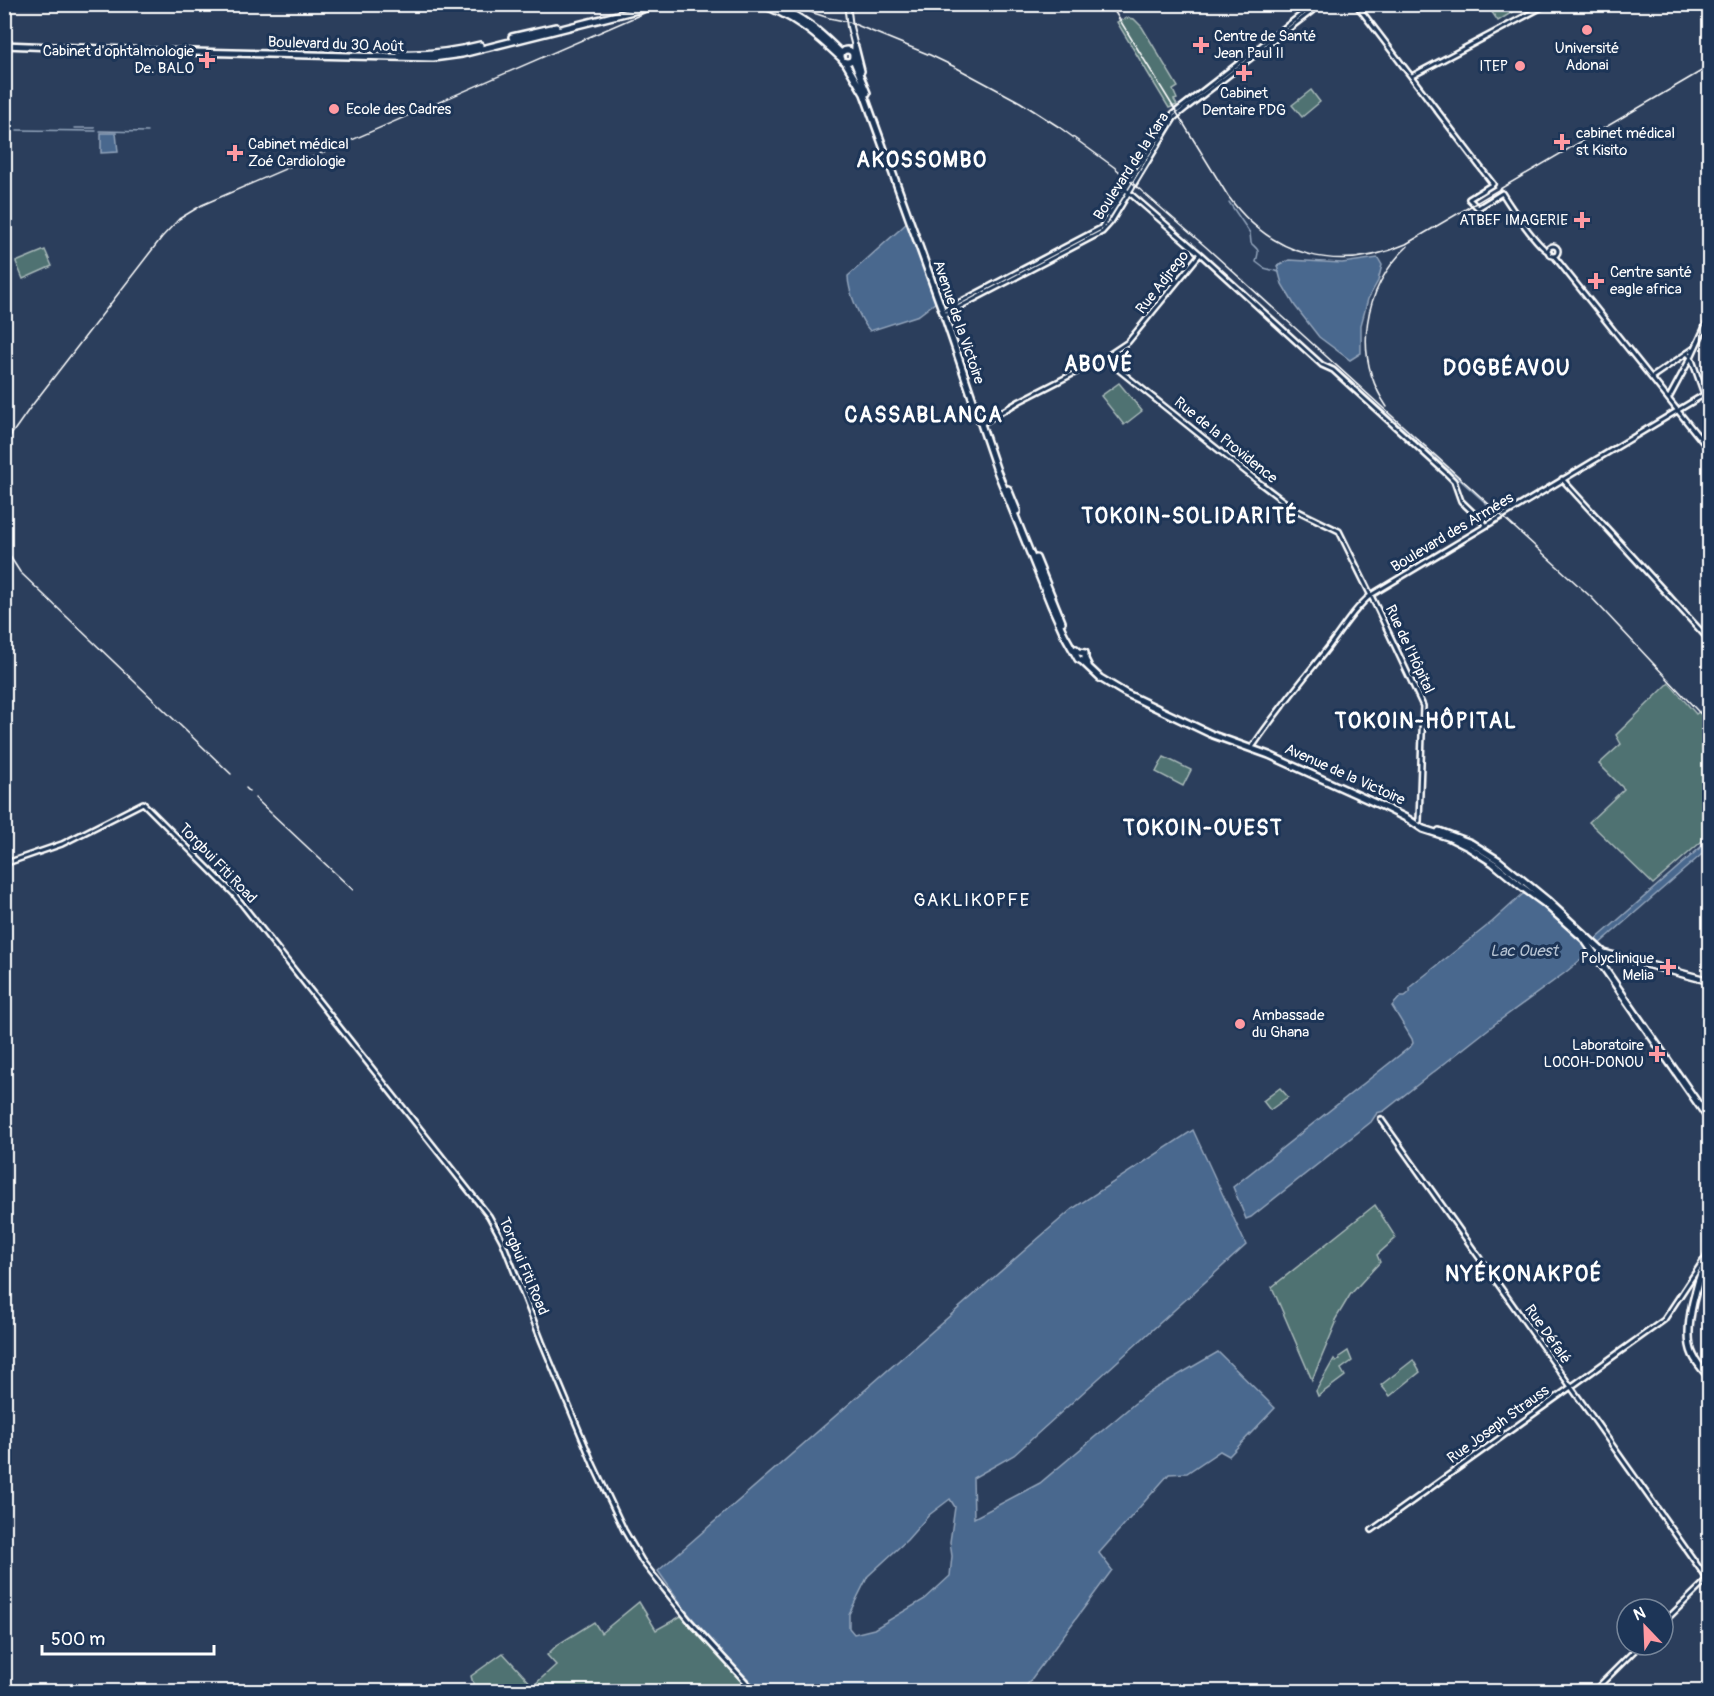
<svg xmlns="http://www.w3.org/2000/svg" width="1714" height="1696" viewBox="0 0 1714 1696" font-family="Pangolin,sans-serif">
<rect width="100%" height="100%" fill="#2b3e5c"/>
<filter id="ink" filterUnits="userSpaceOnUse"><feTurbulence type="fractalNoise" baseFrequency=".0167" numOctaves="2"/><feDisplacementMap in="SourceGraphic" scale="12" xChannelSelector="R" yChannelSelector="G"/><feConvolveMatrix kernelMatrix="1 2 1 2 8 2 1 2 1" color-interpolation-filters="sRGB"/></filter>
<g filter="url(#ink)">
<path fill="#4f7272" stroke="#a7b8b8" stroke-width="1.5" d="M 1487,5 L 1509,5 L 1514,11 L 1498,21 Z
M 1127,18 L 1134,19 L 1142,27 L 1178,87 L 1173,90 L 1177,99 L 1174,100 L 1177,105 L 1169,108 L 1117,22 Z
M 1311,90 L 1320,102 L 1302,117 L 1292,105 Z
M 45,250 L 52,266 L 23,279 L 16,262 Z
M 1119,383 L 1142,411 L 1124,425 L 1101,396 Z
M 1669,683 L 1696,714 L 1709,705 L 1709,835 L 1653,884 L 1589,822 L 1624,789 L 1599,764 L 1621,744 L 1616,735 Z
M 1164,757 L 1191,770 L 1183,786 L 1156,772 Z
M 1280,1088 L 1288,1097 L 1270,1110 L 1263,1101 Z
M 1375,1205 L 1396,1238 L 1377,1255 L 1380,1262 L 1350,1295 L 1335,1320 L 1336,1323 L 1312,1380 L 1272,1287 Z
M 1348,1351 L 1352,1361 L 1341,1369 L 1345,1376 L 1318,1396 L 1316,1391 L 1334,1359 L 1336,1362 L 1340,1359 L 1339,1357 Z
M 1413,1360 L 1420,1372 L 1390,1396 L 1381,1385 Z
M 639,1602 L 656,1630 L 683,1615 L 753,1691 L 475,1691 L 471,1676 L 503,1653 L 533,1686 L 556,1665 L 547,1655 L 557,1645 L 594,1622 L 601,1633 Z"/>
<path fill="#49688e" stroke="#92a4bb" stroke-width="1.5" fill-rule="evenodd" d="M 116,133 L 118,152 L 101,153 L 101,133 Z
M 907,223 L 936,302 L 919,315 L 870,331 C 860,320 848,291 848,276 Z
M 1378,258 L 1382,265 L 1378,281 L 1368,299 L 1361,325 L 1361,353 L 1350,360 L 1319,337 L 1295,306 L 1282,284 L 1277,266 L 1289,260 L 1342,263 Z
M 1709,840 L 1709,848 L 1598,945 L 1594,941 Z
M 1523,894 L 1530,895 L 1576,934 L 1590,952 L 1566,972 L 1496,1023 L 1384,1111 L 1377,1113 L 1371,1122 L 1251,1217 L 1246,1219 L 1233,1187 L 1411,1046 L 1413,1043 L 1412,1039 L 1392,1006 L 1401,996 L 1405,996 L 1410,992 L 1410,987 L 1492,922 Z
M 1193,1130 L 1246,1245 L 1014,1455 L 973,1478 L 974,1518 L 1040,1483 L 1147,1393 L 1218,1352 L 1275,1408 L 1229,1456 L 1220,1451 L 1187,1473 L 1169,1474 L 1099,1553 L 1112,1570 L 1027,1685 L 1019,1691 L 760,1691 L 715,1645 L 687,1612 L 658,1571 L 1072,1209 ZM 950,1499 L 955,1507 L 950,1542 L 952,1556 L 950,1576 L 925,1599 L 874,1629 L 854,1634 L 849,1628 L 849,1614 L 868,1576 L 907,1540 L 929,1515 Z"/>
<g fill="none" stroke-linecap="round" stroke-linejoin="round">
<path stroke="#92a4bb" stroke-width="1.5" d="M 74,128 L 95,128
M 17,130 L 96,131
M 100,131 L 148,132
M 1161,143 L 1177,119
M 1142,175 L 1147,165
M 1229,202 L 1250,233 L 1251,243 C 1260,252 1259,249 1256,262 L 1264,268 L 1279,272
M 1188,246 L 1196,254
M 1201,258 L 1231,285
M 1243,296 L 1250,302
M 1253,305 L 1279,328
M 1282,332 L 1301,348
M 1302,350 L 1321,366
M 1333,368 L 1336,368 L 1499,515"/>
<defs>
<path id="secondary" d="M 1356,4 L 1493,184 L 1469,199 L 1478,208 L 1502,193 C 1510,206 1537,246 1549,252
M 1412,76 L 1548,4
M 1126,190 L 1200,254 L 1322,365 L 1333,370 L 1446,473 L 1454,481 L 1461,501 L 1486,525
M1548 251a5 5 0 1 1 10 0a5 5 0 1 1-10 0Z
M 1554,256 L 1710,451
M 943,311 L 1101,228 L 1173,114 L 1315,4
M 944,315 L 1102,232 L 1111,222 L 1174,118 L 1186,108 L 1321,4
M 1687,353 L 1691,357 L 1704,394
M 1104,358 L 1261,484 L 1294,509 L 1339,531 L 1378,610 L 1423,706 L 1419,821
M 1652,377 L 1693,349
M 1669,398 L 1691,357 L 1710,316
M 981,424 L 1020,401 L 1104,358 L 1128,342 L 1200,254
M 1562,479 L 1710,641
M 1253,746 C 1276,712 1302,681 1327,649 C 1341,631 1353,610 1371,595 L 1710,391
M 4,864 L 62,844 L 143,803 L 234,894 L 489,1216 L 502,1240 L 542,1342 L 593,1464 L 624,1530 L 642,1561 L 688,1619 L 755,1692
M 1381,1119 L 1710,1583
M 1372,1530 L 1664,1320 L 1703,1261
M 1663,1623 L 1710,1577
M 1593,1692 L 1640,1645"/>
<path id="primary" d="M 847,4 L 850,27 L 855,47 L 853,54"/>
<path id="highway" d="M 759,4 C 792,14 817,35 841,58
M 786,11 C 808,21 824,36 841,53
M 512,37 L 556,27
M 4,45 L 151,51 L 433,58 L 462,54 L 661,4
M 855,47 L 861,71
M841 56a6 6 0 1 1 12 0a6 6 0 1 1-12 0Z
M 400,54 C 428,55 453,52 480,45
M 853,59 L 867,93
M 845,62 L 864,94 L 881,141 L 944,315 L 997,471 L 1051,605 L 1064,634 L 1078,659 L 1082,661 L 1100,678 L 1125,693 L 1213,735 L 1269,755 L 1384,807 L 1408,819 L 1423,829 L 1448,837 L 1468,847 L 1493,863 L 1522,887 L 1544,903 L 1584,939 L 1710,1121
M 1008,489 L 1017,511
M 1036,558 L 1062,622
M 1076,649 L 1079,652 L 1085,653 L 1085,659 L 1088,665
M 1439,831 L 1471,843 L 1498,860 L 1547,900 L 1604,953 L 1710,981
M 1710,1250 C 1699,1275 1681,1330 1693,1355 C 1697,1364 1704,1371 1710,1378"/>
</defs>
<use href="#secondary" stroke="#fff" stroke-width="8"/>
<use href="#primary" stroke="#fff" stroke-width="8"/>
<use href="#highway" stroke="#fff" stroke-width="10"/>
<use href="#secondary" stroke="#1d3557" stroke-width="3"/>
<use href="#primary" stroke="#1d3557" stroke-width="4"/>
<use href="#highway" stroke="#1d3557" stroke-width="5"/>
<path stroke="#fff" stroke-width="1.5" d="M 786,4 L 829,18 L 849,22 L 930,55 L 955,67 L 1020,102 L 1059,127 L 1114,167 L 1206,247 L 1591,597 L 1710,724
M 1110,4 L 1228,196 C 1272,257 1338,274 1406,244 L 1710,66
M 1387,407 C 1352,355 1363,288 1408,246
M 4,445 L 30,408 L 162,237 L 179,219 L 202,205 L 665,4
M 4,547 L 20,572 L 231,774
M 246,788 L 249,791
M 255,798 L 353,890"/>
</g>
</g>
<g fill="#ff9aa2" stroke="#1d3557" stroke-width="2">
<circle cx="1587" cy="30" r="6"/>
<path d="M1198 36h6v6h6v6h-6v6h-6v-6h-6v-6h6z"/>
<path d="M204 51h6v6h6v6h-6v6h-6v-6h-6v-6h6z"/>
<circle cx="1520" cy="66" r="6"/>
<path d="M1241 64h6v6h6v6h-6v6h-6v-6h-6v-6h6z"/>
<circle cx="334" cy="109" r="6"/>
<path d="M1559 133h6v6h6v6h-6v6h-6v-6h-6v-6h6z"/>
<path d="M232 144h6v6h6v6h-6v6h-6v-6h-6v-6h6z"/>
<path d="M1579 211h6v6h6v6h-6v6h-6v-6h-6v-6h6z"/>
<path d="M1593 272h6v6h6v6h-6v6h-6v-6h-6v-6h6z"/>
<path d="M1665 958h6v6h6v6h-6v6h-6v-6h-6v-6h6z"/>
<circle cx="1240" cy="1024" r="6"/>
<path d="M1654 1045h6v6h6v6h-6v6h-6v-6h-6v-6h6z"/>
</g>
<g text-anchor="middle" stroke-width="6" stroke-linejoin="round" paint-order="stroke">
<g font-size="15" fill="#fff" stroke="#1d3557" text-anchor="start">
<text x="1214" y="41">Centre de Santé<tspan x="1214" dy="17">Jean Paul II</tspan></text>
<text x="1587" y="53" text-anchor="middle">Université<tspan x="1587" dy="17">Adonai</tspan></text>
<text x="194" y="56" text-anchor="end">Cabinet d'ophtalmologie<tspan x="194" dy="17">De. BALO</tspan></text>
<text x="1508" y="71" text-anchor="end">ITEP</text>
<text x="1244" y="98" text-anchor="middle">Cabinet<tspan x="1244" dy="17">Dentaire PDG</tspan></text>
<text x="346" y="114">Ecole des Cadres</text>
<text x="1576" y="138">cabinet médical<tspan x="1576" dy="17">st Kisito</tspan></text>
<text x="248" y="149">Cabinet médical<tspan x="248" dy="17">Zoé Cardiologie</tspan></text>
<text x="1568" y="225" text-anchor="end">ATBEF IMAGERIE</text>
<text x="1610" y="277">Centre santé<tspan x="1610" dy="17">eagle africa</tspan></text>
<text x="1654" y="963" text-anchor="end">Polyclinique<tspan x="1654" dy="17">Melia</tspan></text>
<text x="1252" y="1020">Ambassade<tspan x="1252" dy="17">du Ghana</tspan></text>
<text x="1644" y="1050" text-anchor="end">Laboratoire<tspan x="1644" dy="17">LOCOH-DONOU</tspan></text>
</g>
<g font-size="15" fill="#fff" stroke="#1d3557">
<text transform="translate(336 44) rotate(2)" y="5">Boulevard du 30 Août</text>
<text transform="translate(1131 166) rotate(-57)" y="5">Boulevard de la Kara</text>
<text transform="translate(1162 282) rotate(-52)" y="5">Rue Adjrego</text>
<text transform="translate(959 322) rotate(71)" y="5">Avenue de la Victoire</text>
<text transform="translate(1226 440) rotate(39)" y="5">Rue de la Providence</text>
<text transform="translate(1452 532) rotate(-31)" y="5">Boulevard des Armées</text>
<text transform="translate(1410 649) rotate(65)" y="5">Rue de l'Hôpital</text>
<text transform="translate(1345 774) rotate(24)" y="5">Avenue de la Victoire</text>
<text transform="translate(218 863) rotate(46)" y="5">Torgbui Fiti Road</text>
<text transform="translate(524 1266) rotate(67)" y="5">Torgbui Fiti Road</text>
<text transform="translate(1548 1334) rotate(55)" y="5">Rue Défalé</text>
<text transform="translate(1498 1424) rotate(-36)" y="5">Rue Joseph Strauss</text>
</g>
<g font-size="16" font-style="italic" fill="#b6c3d2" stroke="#1d3557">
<text x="1524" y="956">Lac Ouest</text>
</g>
<g font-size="18" letter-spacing="1.5" fill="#fff" stroke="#1d3557">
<text x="972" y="906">GAKLIKOPFE</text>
</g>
<g font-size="21" font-weight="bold" letter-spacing="1.5" fill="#fff" stroke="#1d3557">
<text x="922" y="167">AKOSSOMBO</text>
<text x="1099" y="371">ABOVÉ</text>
<text x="1507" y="375">DOGBÉAVOU</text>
<text x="924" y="422">CASSABLANCA</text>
<text x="1190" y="523">TOKOIN-SOLIDARITÉ</text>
<text x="1426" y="728">TOKOIN-HÔPITAL</text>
<text x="1203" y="835">TOKOIN-OUEST</text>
<text x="1524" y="1281">NYÉKONAKPOÉ</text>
</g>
</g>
<rect width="1714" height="1696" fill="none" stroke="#1d3557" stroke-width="24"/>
<rect x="12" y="12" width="1690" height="1672" fill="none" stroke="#fff" stroke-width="2" filter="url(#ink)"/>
<g transform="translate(1645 1627) rotate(337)"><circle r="28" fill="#1d3557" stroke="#77869a" stroke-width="1.5"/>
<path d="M0-4.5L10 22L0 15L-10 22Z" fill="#ff9aa2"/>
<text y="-9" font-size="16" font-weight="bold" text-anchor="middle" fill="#ffffff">N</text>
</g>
<path d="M42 1645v9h172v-9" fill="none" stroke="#ffffff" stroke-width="3"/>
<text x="51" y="1645" font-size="18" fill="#ffffff" stroke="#1d3557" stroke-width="4.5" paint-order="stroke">500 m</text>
</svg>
